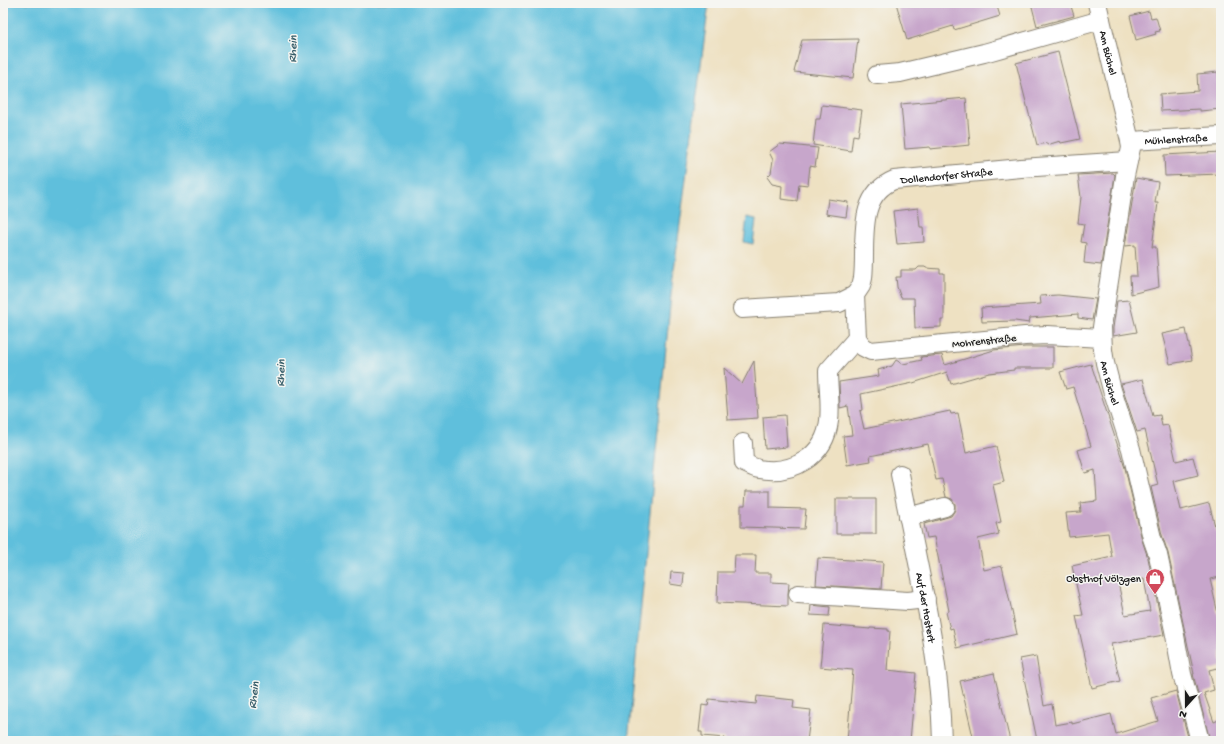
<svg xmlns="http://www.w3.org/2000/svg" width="1224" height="744" viewBox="0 0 1224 744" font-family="'Gochi Hand',sans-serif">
<rect width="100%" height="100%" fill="#f6f6f2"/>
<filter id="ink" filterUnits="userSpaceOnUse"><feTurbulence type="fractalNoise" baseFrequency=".025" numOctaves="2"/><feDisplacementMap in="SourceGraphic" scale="8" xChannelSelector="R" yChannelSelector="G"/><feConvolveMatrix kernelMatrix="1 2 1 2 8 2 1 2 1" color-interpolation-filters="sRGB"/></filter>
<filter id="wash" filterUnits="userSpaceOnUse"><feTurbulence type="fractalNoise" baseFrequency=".012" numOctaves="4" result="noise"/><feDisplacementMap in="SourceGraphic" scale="16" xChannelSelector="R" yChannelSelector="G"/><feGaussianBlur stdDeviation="0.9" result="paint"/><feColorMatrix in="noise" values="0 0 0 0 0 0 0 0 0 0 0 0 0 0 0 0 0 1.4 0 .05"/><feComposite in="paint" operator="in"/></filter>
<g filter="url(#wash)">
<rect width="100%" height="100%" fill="#eee1c2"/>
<path fill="#5ebfdc" stroke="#3d6e7c" d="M 3,3 L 709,3 L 672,285 L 628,741 L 3,741 Z
M 747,217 L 756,219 L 753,244 L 744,242 Z"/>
<g id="blocks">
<path fill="#c7a6cb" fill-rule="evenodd" d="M 896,3 L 996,3 L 1000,16 L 954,30 L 953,26 L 907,40 Z
M 1031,3 L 1070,3 L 1074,16 L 1037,26 Z
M 1149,11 L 1151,18 L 1156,17 L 1160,31 L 1155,32 L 1156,34 L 1136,40 L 1130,16 Z
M 858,39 L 853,78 L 794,72 L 802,40 Z
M 1058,52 L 1080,139 L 1061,143 L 1060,141 L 1047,145 L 1047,143 L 1037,145 L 1016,63 Z
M 1218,72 L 1221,109 L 1200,111 L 1200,109 L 1161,111 L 1160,94 L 1198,91 L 1197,74 Z
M 966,98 L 970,145 L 930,149 L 930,147 L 905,149 L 901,104 Z
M 822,105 L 862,110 L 858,136 L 853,135 L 851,151 L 813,145 L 816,119 L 820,119 Z
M 780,144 L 818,148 L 815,167 L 810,166 L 808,185 L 799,184 L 797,201 L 781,199 L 782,186 L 772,184 L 767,177 L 771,173 L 773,160 L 769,152 Z
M 1221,152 L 1221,174 L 1165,176 L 1164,155 Z
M 1113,173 L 1115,175 L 1101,265 L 1084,263 L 1086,243 L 1081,242 L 1084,224 L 1078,223 L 1081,197 L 1078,175 Z
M 1136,178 L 1158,182 L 1155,203 L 1158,203 L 1152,247 L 1156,247 L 1159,287 L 1131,294 L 1130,276 L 1137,276 L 1135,245 L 1125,246 Z
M 828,199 L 848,202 L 846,217 L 826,214 Z
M 918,208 L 920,227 L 923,227 L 924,242 L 897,244 L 893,211 Z
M 919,267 L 925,267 L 926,268 L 940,269 L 940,273 L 944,273 L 944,320 L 941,320 L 941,327 L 915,328 L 914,298 L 901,298 L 897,287 L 896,277 L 901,277 L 901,270 L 916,270 Z
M 1058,295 L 1096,299 L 1092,320 L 1078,318 L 1078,314 L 1030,318 L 1029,323 L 1015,321 L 982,322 L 981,308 L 1041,304 L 1040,296 Z
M 1129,300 L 1137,332 L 1113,336 L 1113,328 L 1117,301 Z
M 1186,329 L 1192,360 L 1170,364 L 1162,334 Z
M 1025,347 L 1053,347 L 1053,368 L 1014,368 L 1014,370 L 989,373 L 951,384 L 947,372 L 913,383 L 861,394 L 863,410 L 860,411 L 864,429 L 950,411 L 951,414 L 958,413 L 966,453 L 996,446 L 1004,482 L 993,485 L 1001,522 L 996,523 L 999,534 L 978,539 L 984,570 L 1002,566 L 1017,634 L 957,648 L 953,628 L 950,629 L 946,612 L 949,611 L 934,537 L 927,538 L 924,524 L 951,516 L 955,510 L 955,504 L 952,499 L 946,497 L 942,479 L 936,480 L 928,444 L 870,456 L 871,461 L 847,465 L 843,436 L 852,435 L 848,406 L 840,408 L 839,382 L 879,376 L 878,370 L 892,366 L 896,360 L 903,364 L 922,360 L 921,357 L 942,355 L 945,365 L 994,350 Z
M 754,361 L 758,418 L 728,420 L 724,368 L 742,384 Z
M 1091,364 L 1125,468 L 1142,540 L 1148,558 L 1164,635 L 1111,644 L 1120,681 L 1092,688 L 1076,616 L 1083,615 L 1072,566 L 1112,557 L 1108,533 L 1069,537 L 1066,513 L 1081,512 L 1080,503 L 1097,501 L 1095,470 L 1085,473 L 1078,450 L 1091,446 L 1073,387 L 1066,389 L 1060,372 ZM 1144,579 L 1150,611 L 1125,615 L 1118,582 Z
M 1143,379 L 1153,416 L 1160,415 L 1162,426 L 1168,425 L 1176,461 L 1193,457 L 1198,475 L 1174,481 L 1181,510 L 1209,503 L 1217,534 L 1221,533 L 1221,577 L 1210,579 L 1221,627 L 1221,667 L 1209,670 L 1214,690 L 1204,693 L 1214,722 L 1221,719 L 1221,741 L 1210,741 L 1193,674 L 1194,674 L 1168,553 L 1162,535 L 1151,487 L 1158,485 L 1145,430 L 1137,432 L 1121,384 Z
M 785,415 L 787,447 L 765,449 L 763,417 Z
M 746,491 L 770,491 L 770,508 L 806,509 L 804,529 L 741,527 L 741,505 L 745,505 Z
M 836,499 L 876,499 L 876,534 L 836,534 Z
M 735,555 L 756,555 L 755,573 L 771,573 L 771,582 L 789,583 L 788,594 L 788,606 L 717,603 L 718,572 L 734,572 Z
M 818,558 L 883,562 L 881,589 L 816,585 Z
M 671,572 L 684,573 L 683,586 L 670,584 Z
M 811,605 L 830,607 L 829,616 L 810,615 Z
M 824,625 L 870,629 L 870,628 L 888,629 L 888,631 L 890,631 L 887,670 L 916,673 L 910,741 L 847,741 L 853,670 L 820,667 Z
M 1036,656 L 1044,706 L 1052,704 L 1055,725 L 1072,722 L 1072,724 L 1111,714 L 1116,734 L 1158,721 L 1151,698 L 1176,691 L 1189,741 L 1058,741 L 1057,737 L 1037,740 L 1020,659 Z
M 994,673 L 1010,741 L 974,741 L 960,681 Z
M 757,696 L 794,700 L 793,708 L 811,710 L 807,741 L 725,741 L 725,738 L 702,736 L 702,732 L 699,732 L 702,705 L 708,706 L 709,699 L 756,704 Z"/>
</g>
</g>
<g filter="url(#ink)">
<use href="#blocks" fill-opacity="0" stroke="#857e6f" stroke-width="1"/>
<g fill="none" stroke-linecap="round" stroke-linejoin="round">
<defs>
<g id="minor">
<path id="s1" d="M 1097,3 L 1130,141 L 1131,148 L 1125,176 L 1102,327 L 1103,350 L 1105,363 L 1112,390 L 1131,449 L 1152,538 L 1158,555 L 1174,630 L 1182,674 L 1200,741"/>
<path d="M 877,75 L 900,73 L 984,53 L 1101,20"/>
<path id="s2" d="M 1130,141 L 1221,136"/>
<path d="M 742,309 L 839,303 L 855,295"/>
<path id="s3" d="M 1102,338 L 1047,335 L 1025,336 L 871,351 L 863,347 L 857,338 L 855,295 L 861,286 L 863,278 C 867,244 855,196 894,180 L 1021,168 L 1128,161"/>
<path d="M 743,443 L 744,463 C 749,465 754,468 759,469 C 793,475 825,456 829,421 C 831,406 828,386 828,371 L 857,338"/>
<path id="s4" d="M 900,474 C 917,563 940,650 942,741"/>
<path d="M 908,517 L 945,507"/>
<path d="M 798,594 L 908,601 L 926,599"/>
</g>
</defs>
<use href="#minor" stroke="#857e6f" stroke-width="20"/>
<use href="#minor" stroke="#fff" stroke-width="18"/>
</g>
</g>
<defs>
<symbol id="shop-pin" viewBox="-11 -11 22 30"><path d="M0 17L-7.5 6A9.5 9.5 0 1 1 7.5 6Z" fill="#d1495b" stroke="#f6f6f2"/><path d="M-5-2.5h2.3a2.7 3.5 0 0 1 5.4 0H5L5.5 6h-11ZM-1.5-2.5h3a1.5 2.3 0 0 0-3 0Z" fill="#fff"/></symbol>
</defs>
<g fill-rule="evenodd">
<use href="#shop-pin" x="1144" y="567" width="22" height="30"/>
</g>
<g text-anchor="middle" stroke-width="3" stroke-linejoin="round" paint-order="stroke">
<g font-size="11" fill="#1c1c1c" stroke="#f6f6f2">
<text dy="4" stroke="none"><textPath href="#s1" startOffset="51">Am Büchel</textPath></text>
<text dy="4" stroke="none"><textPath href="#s2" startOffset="46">Mühlenstraße</textPath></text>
<text dy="4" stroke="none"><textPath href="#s3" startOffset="476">Dollendorfer Straße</textPath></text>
<text transform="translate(984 340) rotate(-6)" y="4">Mohrenstraße</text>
<text dy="4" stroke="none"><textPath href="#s1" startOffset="387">Am Büchel</textPath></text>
<text dy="4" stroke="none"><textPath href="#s4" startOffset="136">Auf der Hostert</textPath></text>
</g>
<g font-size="11" fill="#1c1c1c" stroke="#f6f6f2" text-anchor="end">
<text x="1141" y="582">Obsthof Völzgen</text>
</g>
<g font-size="12" font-style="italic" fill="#365d69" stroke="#f6f6f2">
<text transform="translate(292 49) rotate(-88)" y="4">Rhein</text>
<text transform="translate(280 373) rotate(-88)" y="4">Rhein</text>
<text transform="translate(253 695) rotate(-83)" y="4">Rhein</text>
</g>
</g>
<rect width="1224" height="744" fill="none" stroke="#f6f6f2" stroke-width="16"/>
<g transform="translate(1186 706) rotate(201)" stroke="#f6f6f2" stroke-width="3" paint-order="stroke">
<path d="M0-3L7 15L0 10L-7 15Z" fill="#1c1c1c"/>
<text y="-6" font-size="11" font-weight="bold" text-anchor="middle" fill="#1c1c1c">N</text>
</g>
</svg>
